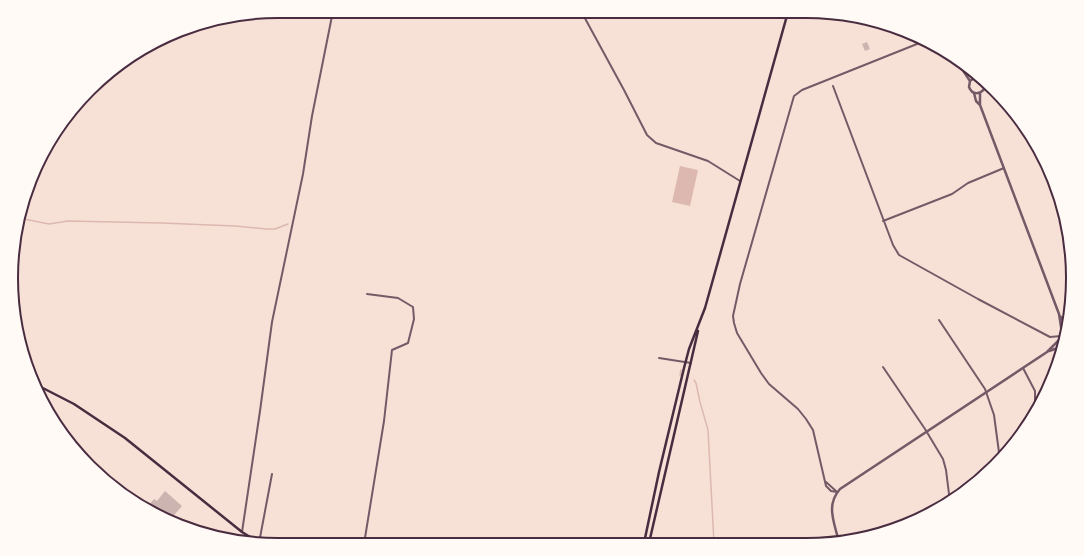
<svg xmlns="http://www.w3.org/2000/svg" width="1084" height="556" viewBox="0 0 1084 556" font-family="'Alegreya Sans',sans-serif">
<rect width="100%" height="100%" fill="#f7e1d7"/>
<path fill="#dcb8b0" d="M 680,166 L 698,170 L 690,206 L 672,202 Z"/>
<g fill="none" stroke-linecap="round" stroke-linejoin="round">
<path stroke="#dcb8b0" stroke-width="1.5" d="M 19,218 L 49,224 L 68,221 L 161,223 L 235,226 L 266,229 L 275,229 L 288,224
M 681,375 L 680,375 L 681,370
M 694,380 L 696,383 L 700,402 L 708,430 L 714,543"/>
</g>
<path fill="#ccb4b1" d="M 867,42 L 870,49 L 865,51 L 862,44 Z
M 1071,276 L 1072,276 L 1072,296 L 1071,303 L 1067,303 L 1068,294 L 1066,294 L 1065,290 L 1067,290 L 1065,280 L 1069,280 Z
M 165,491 L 182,506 L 169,521 L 160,517 L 147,507 L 154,499 L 157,501 Z"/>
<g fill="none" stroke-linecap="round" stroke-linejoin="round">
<path stroke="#755966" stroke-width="2" d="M 581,11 L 624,90 L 647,135 L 656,143 L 708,161 L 740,181
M 833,86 L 893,245 L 899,255 L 978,299 L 1050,337 L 1061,336
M 883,221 L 952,194 L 968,183 L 1004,168
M 939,320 L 985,389 L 994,415 L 1000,460
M 659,358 L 691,363
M 883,367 L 925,429 L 943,459 L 946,470 L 950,502
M 1023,368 L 1035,391 L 1035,412
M 826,482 L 836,491
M 837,492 L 831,491 L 826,486 L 813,430 L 806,419 L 798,409 L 769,384 L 761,373 L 737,333 L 734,323 L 733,316 L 740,284 L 794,96 L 802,90 L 927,40
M 242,532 L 260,411 L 272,322 L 303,174 L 312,116 L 333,11
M 259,543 L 272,474
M 364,544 L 384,421 L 392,350 L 408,343 L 414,319 L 413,307 L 398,298 L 367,294"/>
<path stroke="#755966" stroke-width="2.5" d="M 963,63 L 964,72 L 970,81
M 964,67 L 974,77
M 981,78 L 974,78 L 970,81 L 969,87 C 972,95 980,95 985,88 L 985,81
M 974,93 L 976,101 L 980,105 L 1059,314 L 1062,333
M 980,93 L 980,105
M 1060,316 L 1067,326
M 1064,345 L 1061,340 L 1061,336 L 1067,330
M 1049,351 L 1064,346
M 839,543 C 835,523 825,506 840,489 L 1047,352 L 1061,338"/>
<path stroke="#4a2c40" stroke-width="2.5" d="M 33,383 L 74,404 L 125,438 L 242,532 L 261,544
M 644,543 L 659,472 L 684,368 L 689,349 L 705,308 L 788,12
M 649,543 L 698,331"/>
</g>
<path d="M0 0H1084V556H0ZM278 18H806A260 260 0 0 1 1066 278V278A260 260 0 0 1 806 538H278A260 260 0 0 1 18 278V278A260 260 0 0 1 278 18Z" fill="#fffaf5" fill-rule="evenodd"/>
<path fill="none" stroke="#4a2c40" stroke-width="2" d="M278 18H806A260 260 0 0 1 1066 278V278A260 260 0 0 1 806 538H278A260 260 0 0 1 18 278V278A260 260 0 0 1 278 18Z"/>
</svg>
